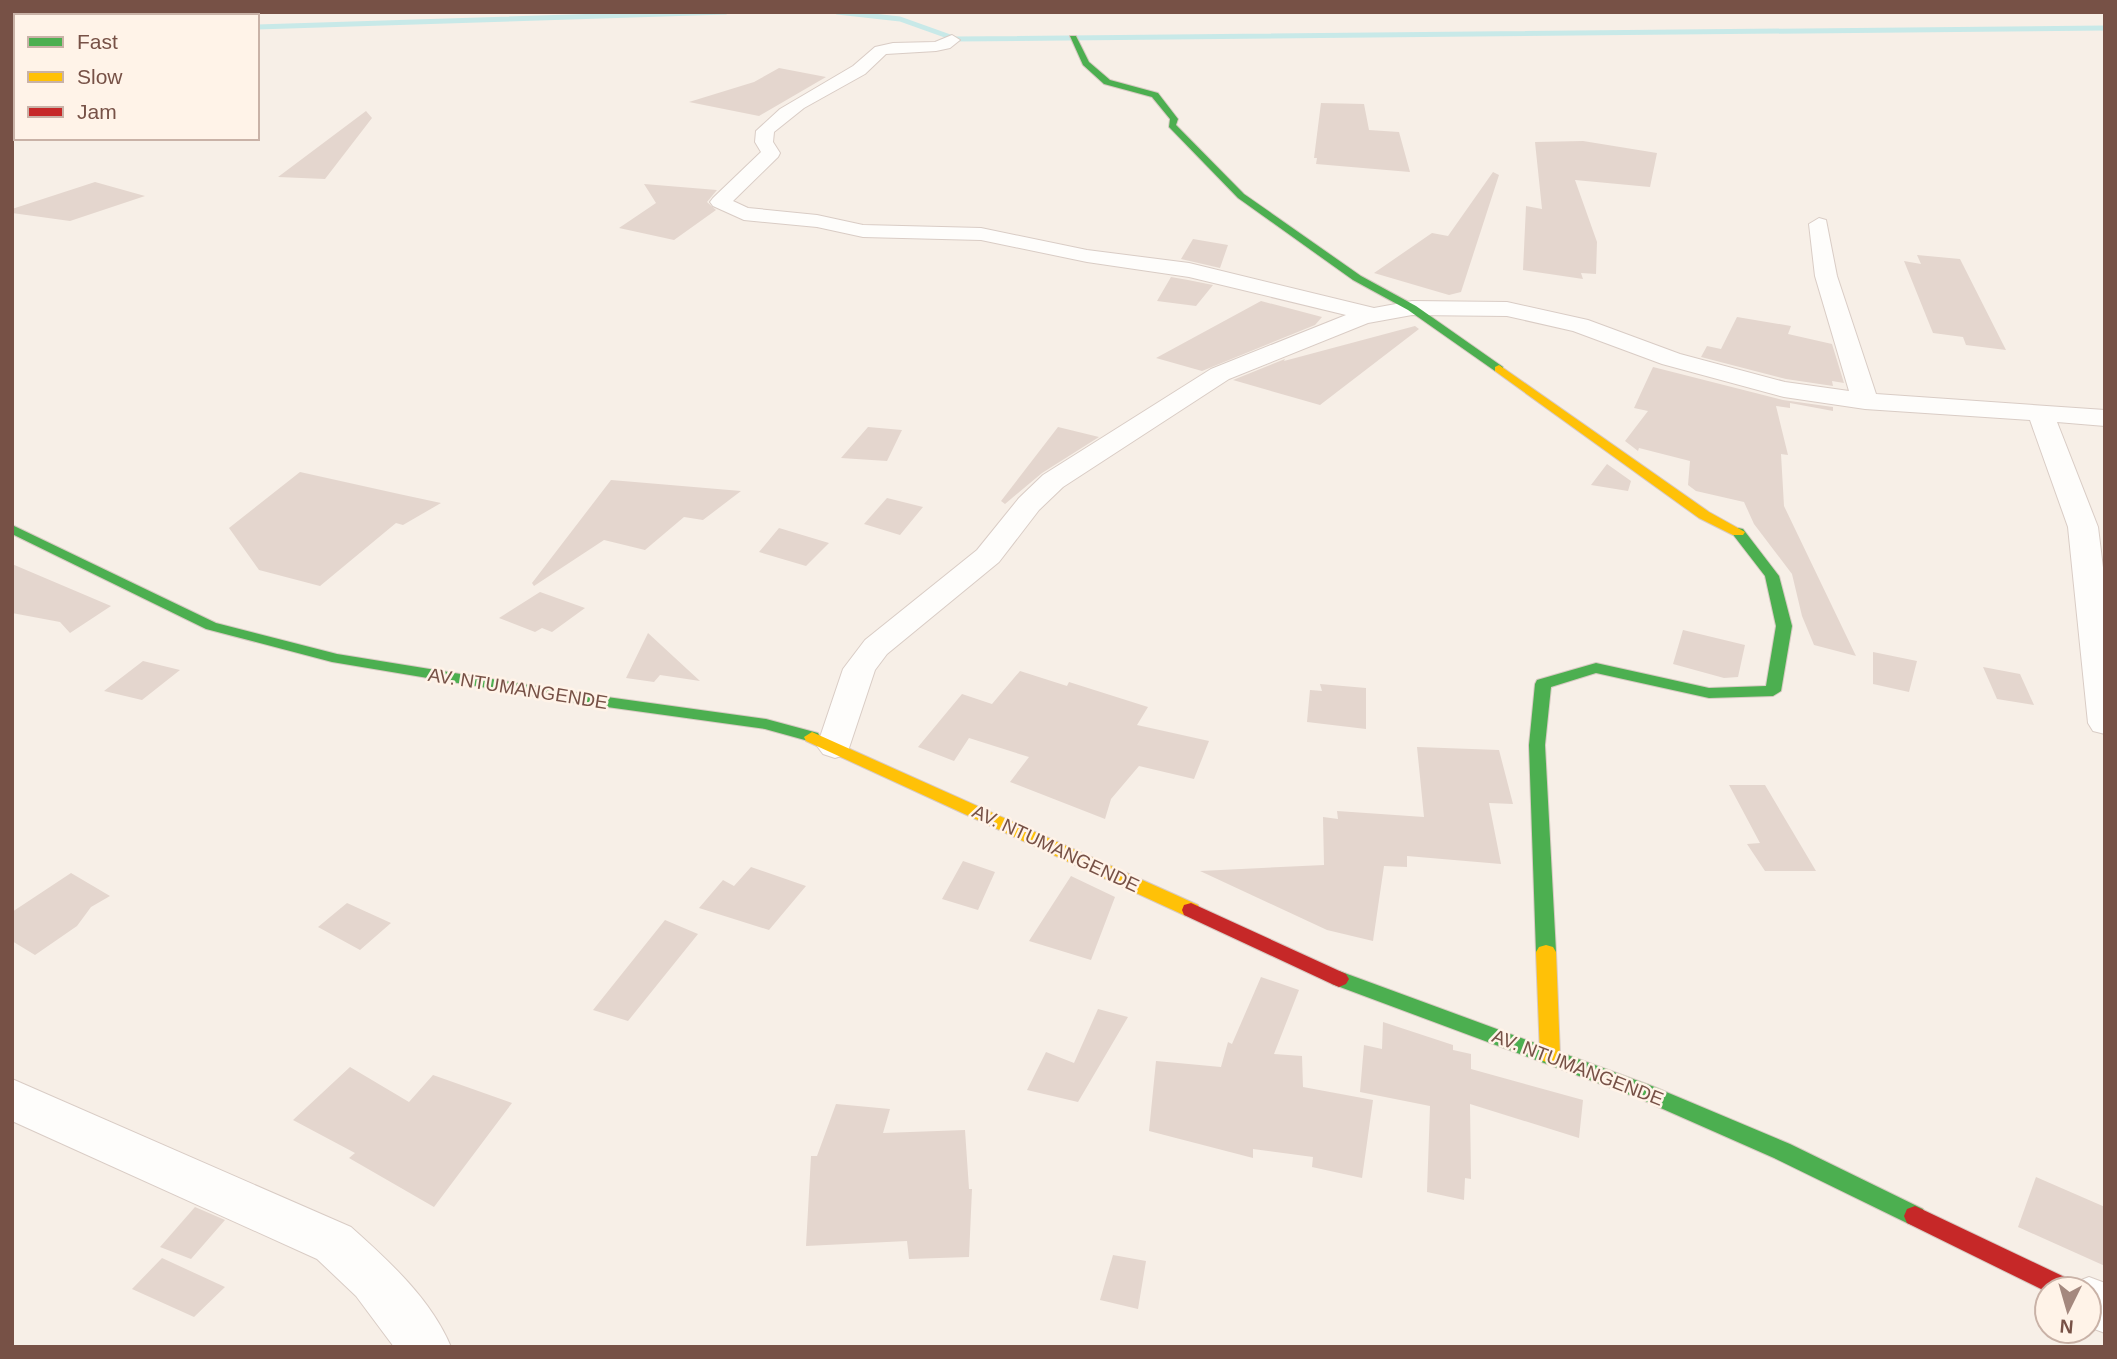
<svg xmlns="http://www.w3.org/2000/svg" width="2117" height="1359" viewBox="0 0 2117 1359" font-family="Helvetica,sans-serif">
<rect width="100%" height="100%" fill="#f7efe7"/>
<g fill="none" stroke-linecap="round" stroke-linejoin="round">
<path stroke="#c8e9e8" stroke-width="5" d="M 837,12 L 900,19 L 956,39 L 2105,28
M 12,21 L 16,21
M 257,27 L 726,12"/>
</g>
<path fill="#e4d6ce" d="M 779,68 L 826,77 L 759,116 L 689,102 L 754,82 Z
M 1321,103 L 1364,104 L 1369,130 L 1399,132 L 1410,172 L 1316,164 L 1317,158 L 1314,158 Z
M 366,111 L 372,118 L 325,179 L 278,177 Z
M 1583,141 L 1657,153 L 1650,187 L 1575,180 L 1597,242 L 1596,274 L 1581,273 L 1583,279 L 1523,270 L 1526,206 L 1542,209 L 1535,142 Z
M 1493,172 L 1499,175 L 1461,292 L 1449,295 L 1374,273 L 1432,233 L 1448,236 Z
M 95,182 L 145,196 L 70,221 L 12,213 L 12,209 Z
M 644,184 L 717,190 L 707,202 L 716,210 L 674,240 L 619,228 L 656,203 Z
M 1193,239 L 1228,245 L 1220,268 L 1181,259 Z
M 1917,255 L 1960,259 L 2006,350 L 1966,345 L 1963,337 L 1933,333 L 1904,261 L 1921,264 Z
M 1171,277 L 1188,280 L 1213,285 L 1196,306 L 1157,301 Z
M 1261,301 L 1322,317 L 1315,325 L 1202,371 L 1156,358 Z
M 1737,317 L 1791,326 L 1788,334 L 1832,344 L 1844,383 L 1832,381 L 1833,386 L 1786,379 L 1701,357 L 1707,346 L 1721,349 Z
M 1415,326 L 1419,329 L 1320,405 L 1233,380 L 1285,359 L 1284,361 Z
M 1653,367 L 1783,400 L 1833,407 L 1833,411 L 1790,403 L 1790,408 L 1776,406 L 1788,455 L 1781,454 L 1784,506 L 1856,656 L 1814,645 L 1802,616 L 1792,574 L 1754,524 L 1744,502 L 1696,491 L 1688,485 L 1690,461 L 1639,448 L 1638,451 L 1625,441 L 1648,411 L 1634,408 Z
M 868,427 L 902,430 L 887,461 L 841,458 Z
M 1058,427 L 1099,437 L 1042,473 L 1005,504 L 1001,501 Z
M 1607,464 L 1631,481 L 1628,491 L 1591,485 Z
M 300,472 L 399,494 L 441,503 L 403,525 L 396,523 L 320,586 L 259,570 L 229,528 Z
M 611,480 L 741,491 L 703,520 L 684,517 L 645,550 L 604,540 L 534,586 L 532,583 Z
M 887,498 L 923,507 L 900,535 L 864,524 Z
M 779,528 L 829,543 L 806,566 L 759,552 Z
M 12,564 L 111,606 L 70,633 L 60,622 L 12,613 Z
M 540,592 L 585,608 L 552,632 L 542,628 L 535,632 L 499,618 Z
M 1683,630 L 1745,645 L 1738,677 L 1724,678 L 1673,664 Z
M 648,633 L 700,681 L 660,675 L 654,682 L 626,678 Z
M 1873,652 L 1917,661 L 1909,692 L 1873,684 Z
M 143,661 L 180,670 L 142,700 L 104,691 Z
M 1983,667 L 2020,674 L 2034,705 L 1997,699 Z
M 1020,671 L 1067,686 L 1069,682 L 1148,707 L 1137,725 L 1209,741 L 1194,779 L 1139,766 L 1111,799 L 1105,819 L 1010,782 L 1029,757 L 969,738 L 954,761 L 918,747 L 962,694 L 992,704 Z
M 1320,684 L 1366,688 L 1366,729 L 1307,722 L 1310,690 L 1322,691 Z
M 1417,747 L 1499,750 L 1513,804 L 1489,803 L 1501,864 L 1407,856 L 1407,867 L 1384,866 L 1373,941 L 1327,930 L 1200,871 L 1324,865 L 1323,817 L 1338,819 L 1337,811 L 1424,817 Z
M 1729,785 L 1765,785 L 1816,871 L 1765,871 L 1747,844 L 1760,843 Z
M 963,861 L 995,872 L 978,910 L 942,899 Z
M 751,867 L 806,886 L 769,930 L 699,908 L 723,880 L 734,886 Z
M 71,873 L 110,896 L 91,907 L 77,926 L 35,955 L 12,941 L 12,912 Z
M 1071,876 L 1115,897 L 1091,960 L 1029,941 Z
M 347,903 L 391,923 L 360,950 L 318,927 Z
M 665,920 L 698,934 L 628,1021 L 593,1010 Z
M 1261,977 L 1299,990 L 1274,1054 L 1302,1056 L 1303,1087 L 1373,1100 L 1362,1178 L 1312,1167 L 1313,1157 L 1253,1149 L 1253,1158 L 1149,1131 L 1156,1061 L 1221,1067 L 1228,1042 L 1232,1044 Z
M 1098,1009 L 1128,1017 L 1078,1102 L 1027,1090 L 1046,1052 L 1074,1063 Z
M 1383,1022 L 1453,1045 L 1453,1050 L 1471,1054 L 1471,1069 L 1583,1100 L 1579,1138 L 1470,1104 L 1471,1179 L 1465,1178 L 1464,1200 L 1427,1192 L 1430,1106 L 1360,1092 L 1364,1045 L 1382,1049 Z
M 350,1067 L 409,1102 L 433,1075 L 512,1103 L 434,1207 L 349,1158 L 355,1153 L 293,1120 Z
M 836,1104 L 890,1109 L 883,1133 L 965,1130 L 969,1189 L 972,1189 L 969,1257 L 909,1259 L 907,1241 L 806,1246 L 811,1156 L 817,1156 Z
M 2036,1177 L 2105,1207 L 2105,1266 L 2018,1227 Z
M 195,1207 L 225,1220 L 191,1259 L 160,1247 Z
M 1113,1255 L 1146,1261 L 1138,1309 L 1100,1300 Z
M 162,1258 L 225,1287 L 194,1317 L 132,1289 Z"/>
<g fill="none" stroke-linecap="round" stroke-linejoin="round">
<defs>
<path id="street" d="M 952,35 L 960,40 L 950,48 L 936,51 L 886,54 L 865,74 L 804,108 L 774,132 L 773,142 L 780,153 L 778,157 L 733,201 L 748,208 L 817,215 L 863,225 L 981,228 L 1087,250 L 1189,263 L 1374,308 L 1412,301 L 1507,302 L 1588,320 L 1680,354 L 1785,382 L 1849,391 L 1815,276 L 1809,224 L 1819,218 L 1826,220 L 1837,276 L 1876,394 L 2105,410 L 2105,426 L 2057,422 L 2098,527 L 2105,584 L 2105,734 L 2093,731 L 2088,723 L 2068,527 L 2030,420 L 1865,409 L 1784,397 L 1662,364 L 1573,331 L 1507,316 L 1412,315 L 1368,323 L 1229,379 L 1063,487 L 1039,510 L 999,562 L 887,654 L 875,670 L 847,754 L 835,758 L 823,754 L 817,746 L 843,669 L 865,640 L 977,550 L 1019,498 L 1043,475 L 1211,369 L 1346,315 L 1189,277 L 1087,262 L 981,240 L 863,237 L 817,227 L 744,220 L 713,206 L 710,202 L 713,198 L 761,152 L 755,142 L 756,131 L 780,109 L 853,66 L 875,47 L 893,43 L 935,42 Z
M 12,1079 L 351,1227 C 389,1261 431,1299 451,1347 L 394,1347 L 356,1296 L 317,1259 L 12,1121 Z
M 2089,1277 L 2105,1283 L 2105,1333 L 2089,1327 L 2089,1289 L 2069,1289 L 2071,1284 Z"/>
<path id="fast" d="M 1070,36 L 1076,36 L 1089,62 L 1110,80 L 1158,93 L 1178,119 L 1176,125 L 1244,194 L 1361,276 L 1416,306 L 1503,367 L 1503,371 L 1495,371 L 1408,310 L 1353,280 L 1238,198 L 1169,127 L 1170,119 L 1152,97 L 1104,84 L 1083,65 Z
M 12,525 L 216,623 L 337,654 L 578,693 L 766,719 L 818,733 L 820,737 L 812,742 L 765,729 L 578,703 L 332,662 L 206,629 L 12,534 Z
M 1738,528 L 1743,529 L 1779,576 L 1792,626 L 1781,691 L 1773,696 L 1709,698 L 1596,673 L 1551,687 L 1545,745 L 1556,952 L 1553,957 L 1546,959 L 1539,957 L 1536,952 L 1529,745 L 1535,684 L 1537,680 L 1596,663 L 1709,688 L 1766,686 L 1776,626 L 1765,576 L 1731,532 Z
M 1339,971 L 1652,1086 L 1790,1144 L 1923,1209 L 1926,1216 L 1923,1223 L 1915,1226 L 1907,1223 L 1774,1158 L 1638,1098 L 1332,984 L 1329,979 L 1332,974 Z"/>
<path id="slow" d="M 1499,365 L 1709,512 L 1745,532 L 1743,535 L 1733,535 L 1699,518 L 1495,371 L 1495,367 Z
M 812,732 L 1198,905 L 1200,910 L 1198,915 L 1191,917 L 1184,915 L 806,741 L 804,737 Z
M 1546,945 L 1553,947 L 1556,952 L 1560,1055 L 1557,1061 L 1550,1063 L 1543,1061 L 1540,1055 L 1536,952 L 1539,947 Z"/>
<path id="jam" d="M 1191,903 L 1346,974 L 1349,979 L 1346,984 L 1339,987 L 1332,984 L 1184,915 L 1182,910 L 1184,905 Z
M 1915,1206 L 2073,1281 L 2077,1289 L 2047,1289 L 2047,1292 L 1907,1223 L 1904,1216 L 1907,1209 Z"/>
</defs>
<use href="#street" stroke="#d9ccc5" stroke-width="2"/>
<use href="#fast" stroke="#d8cac3" stroke-width="2"/>
<use href="#slow" stroke="#d8cac3" stroke-width="2"/>
<use href="#jam" stroke="#d8cac3" stroke-width="2"/>
<use href="#street" fill="#fefdfb" fill-rule="evenodd"/>
<use href="#fast" fill="#4caf50" fill-rule="evenodd"/>
<use href="#slow" fill="#ffc107" fill-rule="evenodd"/>
<use href="#jam" fill="#c62828" fill-rule="evenodd"/>
</g>
<g text-anchor="middle" stroke-width="5" stroke-linejoin="round" paint-order="stroke">
<g font-size="19" fill="#775146" stroke="#fff3e8">
<text transform="translate(518 688) rotate(9)" y="7">AV. NTUMANGENDE</text>
<text transform="translate(1056 848) rotate(25)" y="7">AV. NTUMANGENDE</text>
<text transform="translate(1578 1067) rotate(21)" y="7">AV. NTUMANGENDE</text>
</g>
</g>
<rect width="2117" height="1359" fill="none" stroke="#775146" stroke-width="28"/>
<rect x="14" y="14" width="245" height="126" fill="#fff3e8" stroke="#c9b2a7" stroke-width="2"/>
<rect x="28" y="37" width="35" height="10" fill="#4caf50" stroke="#c9b2a7" stroke-width="2"/>
<text x="77" y="49" font-size="21" fill="#775146">Fast</text>
<rect x="28" y="72" width="35" height="10" fill="#ffc107" stroke="#c9b2a7" stroke-width="2"/>
<text x="77" y="84" font-size="21" fill="#775146">Slow</text>
<rect x="28" y="107" width="35" height="10" fill="#c62828" stroke="#c9b2a7" stroke-width="2"/>
<text x="77" y="119" font-size="21" fill="#775146">Jam</text>
<g transform="translate(2068 1310) rotate(185)"><circle r="33" fill="#fff3e8" stroke="#c9b2a7" stroke-width="2"/>
<path d="M0-5L12 26L0 18L-12 26Z" fill="#a4887e"/>
<text y="-10" font-size="19" font-weight="bold" text-anchor="middle" fill="#775146">N</text>
</g>
</svg>
